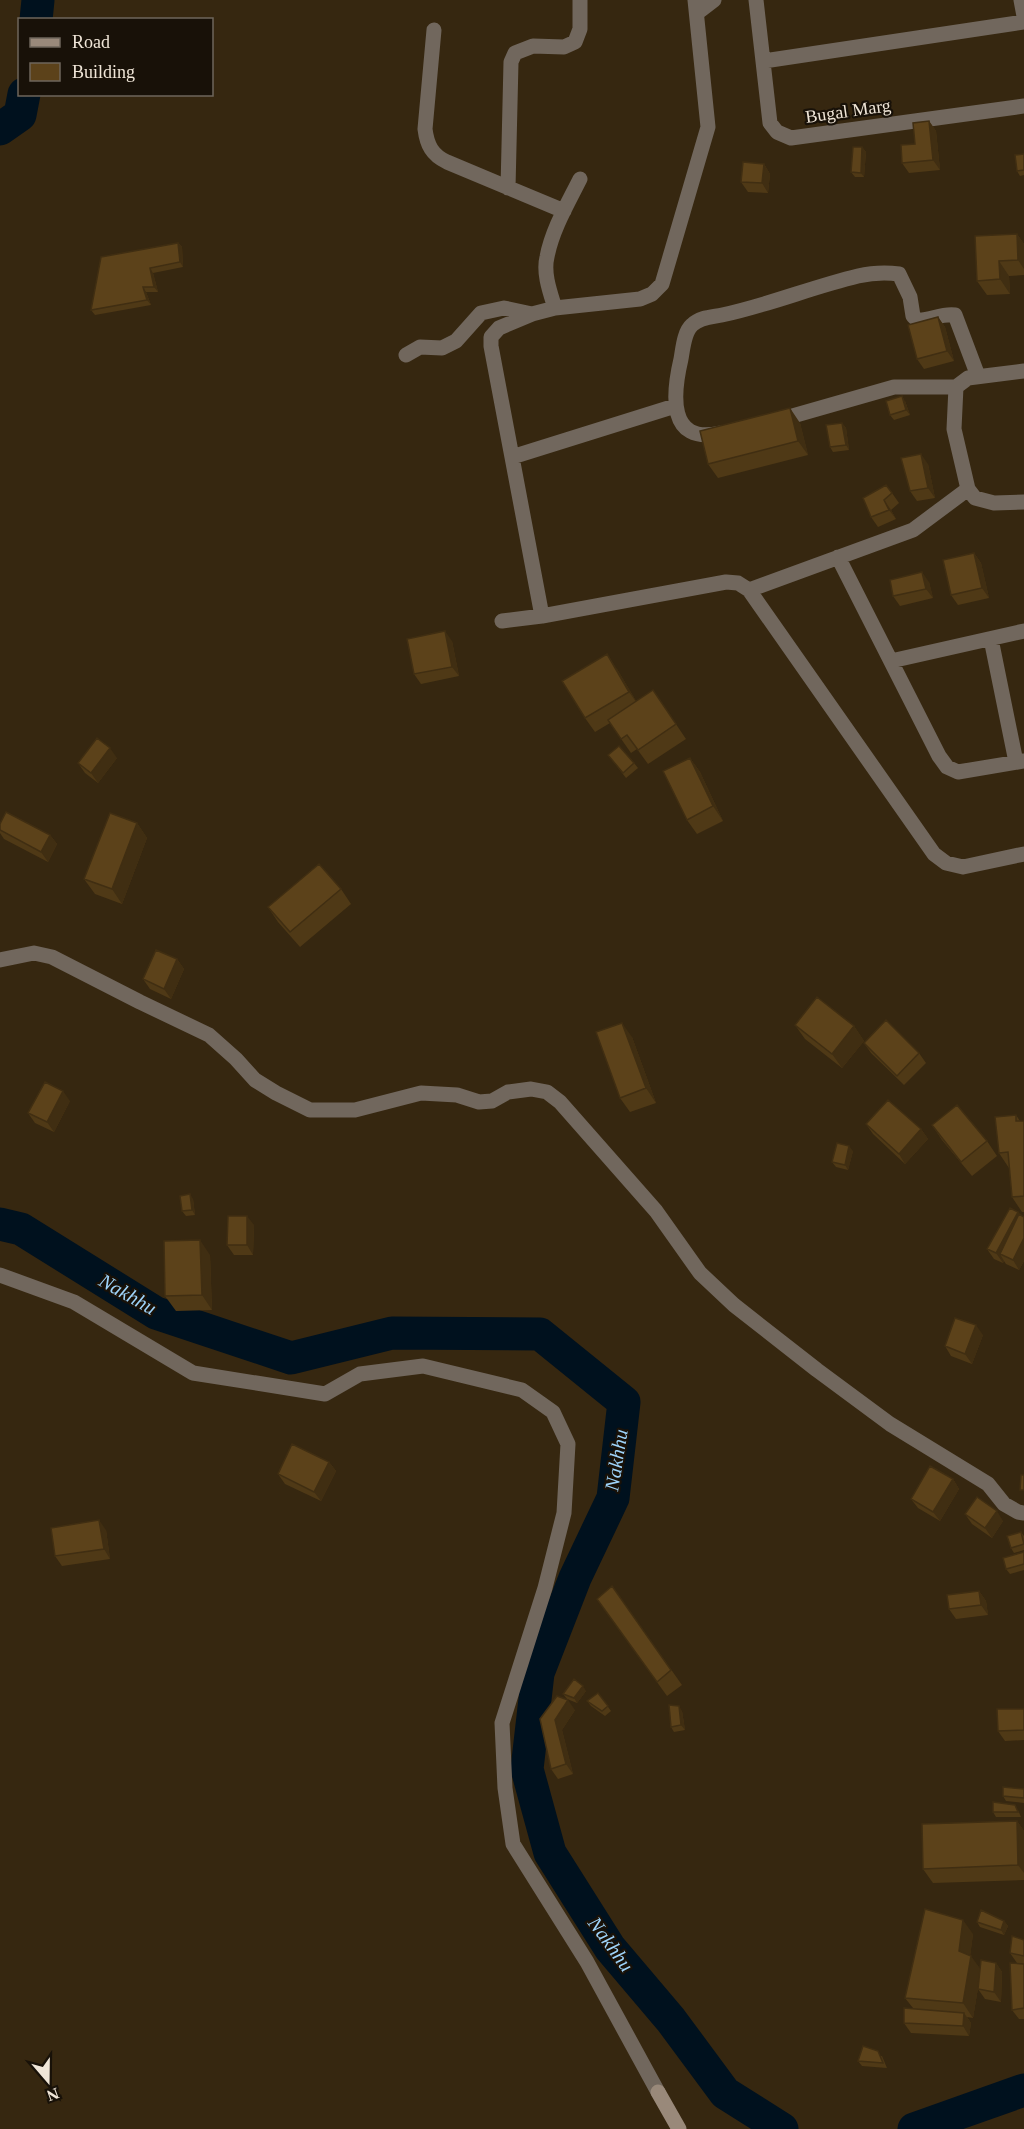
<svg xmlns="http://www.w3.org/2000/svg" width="1024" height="2129" viewBox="0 0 1024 2129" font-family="Georgia,serif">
<rect width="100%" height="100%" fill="#362710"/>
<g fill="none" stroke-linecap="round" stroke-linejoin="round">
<path stroke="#00111e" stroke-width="33" d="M 36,20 L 38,0
M 0,129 L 20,115 L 24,94
M 0,1224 L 21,1229 L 156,1313 L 291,1358 L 392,1333 L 540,1334 L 624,1402 L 613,1498 L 575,1578 L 538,1673 L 527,1769 L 550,1853 L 610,1948 L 671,2020 L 725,2093 L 782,2129
M 914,2129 L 1024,2090"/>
<path stroke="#71675d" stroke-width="15" d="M 756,0 L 770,123 L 777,132 L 791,138 L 1024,106
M 1021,0 L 1024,16
M 697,13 L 714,0
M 434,30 L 425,129 C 427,145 432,155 447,162 L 564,211
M 764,61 L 1024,22
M 508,188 L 511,62 L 515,53 L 533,46 L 564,47 L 575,42 L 580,29 L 580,0
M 555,308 C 550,292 543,273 547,257 C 552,230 568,203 580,179
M 406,355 L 420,347 L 442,348 L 456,341 L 481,313 L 504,308 L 532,314
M 1024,371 L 968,378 L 956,387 L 954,429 L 968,489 L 975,498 L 994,503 L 1024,502
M 775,421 L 894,387 L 956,387
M 720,433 C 667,445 673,393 681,359 C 683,348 684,332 692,325 C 700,317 712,317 722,315 C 769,305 812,287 858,276 C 871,273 886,272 899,274 L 910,297 L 913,316 L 917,320 C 930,321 941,313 955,315 L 978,376
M 512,457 L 675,406
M 838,557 L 939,756 L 947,767 L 958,772 L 1024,761
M 749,590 L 913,530 L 968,489
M 542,616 L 491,346 L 491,337 L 499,328 L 532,314 L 555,308 L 640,299 L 652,294 L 662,284 L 708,127 L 695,0
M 502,621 L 542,616 L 726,582 L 738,583 L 749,590 L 934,854 L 946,863 L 963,867 L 1024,854
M 991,639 L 1016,762
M 891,661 L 1024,631
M 0,960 L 34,953 L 52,957 L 140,1002 L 209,1035 L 236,1059 L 255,1080 L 276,1093 L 310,1110 L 355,1110 L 421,1093 L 457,1095 L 479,1102 L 492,1101 L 508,1092 L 531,1089 L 547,1092 L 560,1102 L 656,1211 L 700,1273 L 734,1305 L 817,1370 L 890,1424 L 988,1484 L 1004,1504 L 1018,1512 L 1024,1513
M 0,1275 L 74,1302 L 193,1373 L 325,1394 L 360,1374 L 423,1366 L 522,1390 L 553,1412 L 568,1444 L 564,1513 L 545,1588 L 502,1723 L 505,1788 L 513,1844 L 587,1962 L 658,2092"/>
<path stroke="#99897a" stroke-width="15" d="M 658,2092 L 679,2129"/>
</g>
<path fill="#4f3916" d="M 929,121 L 936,131 L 940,170 L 909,173 L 902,163 Z
M 862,147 L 866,152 L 864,177 L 855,177 L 851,172 Z
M 1024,154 L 1024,175 L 1020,176 L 1017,171 Z
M 764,164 L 770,174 L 768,193 L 748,192 L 741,182 Z
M 1017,234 L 1024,244 L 1024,275 L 1009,276 L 1010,294 L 987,295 L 977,281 Z
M 178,243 L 182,247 L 183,267 L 153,273 L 158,292 L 146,292 L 151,305 L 95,315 L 91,310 Z
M 938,317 L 945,327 L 954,361 L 924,369 L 917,359 Z
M 905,401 L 910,415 L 894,420 L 890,415 Z
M 800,423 L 808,455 L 718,478 L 708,464 Z
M 842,423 L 846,428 L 849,450 L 833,452 L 830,447 Z
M 928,464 L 935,498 L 917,501 L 910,491 Z
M 892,493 L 899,503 L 891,510 L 896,519 L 878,527 L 871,517 L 863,498 Z
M 974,553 L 981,563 L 989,598 L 958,605 L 951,595 Z
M 929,582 L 933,598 L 900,606 L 893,596 Z
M 452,641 L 459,676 L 421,684 L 414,674 Z
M 617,669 L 636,701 L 653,690 L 686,739 L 648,764 L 637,749 L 631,753 L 610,723 L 595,732 L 585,718 Z
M 608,755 L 634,763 L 638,768 L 626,778 Z
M 117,758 L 98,783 L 85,773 L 78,763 Z
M 690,758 L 700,772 L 723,821 L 697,834 L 687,820 Z
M 137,823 L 147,838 L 122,904 L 95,894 L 84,879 Z
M 0,830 L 50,835 L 57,844 L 48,862 L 4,839 L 0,833 Z
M 341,889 L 351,904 L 300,947 L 278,922 L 268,907 Z
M 177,959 L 184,969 L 171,999 L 150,989 L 143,979 Z
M 795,1025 L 854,1026 L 864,1041 L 842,1068 L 805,1039 Z
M 632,1037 L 656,1103 L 630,1112 L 620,1098 Z
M 864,1043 L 919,1053 L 926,1063 L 904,1085 L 871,1053 Z
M 70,1101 L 54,1132 L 35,1123 L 28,1113 Z
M 1016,1115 L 1020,1121 L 1024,1121 L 1024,1212 L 1022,1212 L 1012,1197 L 1009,1168 L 999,1153 Z
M 866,1124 L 921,1129 L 928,1139 L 905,1164 L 873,1134 Z
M 932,1125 L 987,1141 L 997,1156 L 972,1176 L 942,1140 Z
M 853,1151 L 848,1170 L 836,1167 L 832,1162 Z
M 193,1199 L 195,1215 L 186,1216 L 182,1211 Z
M 1018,1212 L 1020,1215 L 1024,1217 L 1024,1261 L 1019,1270 L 1006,1264 L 1004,1261 L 1003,1263 L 994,1259 L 987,1249 Z
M 254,1225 L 253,1255 L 234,1255 L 227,1245 Z
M 210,1255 L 212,1310 L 176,1311 L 165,1296 Z
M 983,1335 L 972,1364 L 951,1356 L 945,1346 Z
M 329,1462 L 336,1471 L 321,1501 L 285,1484 L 278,1474 Z
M 953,1479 L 959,1489 L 940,1521 L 918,1508 L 911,1499 Z
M 965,1514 L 1003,1521 L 992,1538 L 972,1524 Z
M 106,1530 L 110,1559 L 62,1566 L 55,1556 Z
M 1021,1532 L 1024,1536 L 1024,1550 L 1014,1553 L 1011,1548 Z
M 1024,1552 L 1024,1570 L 1010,1574 L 1006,1569 Z
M 612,1586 L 682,1685 L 667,1696 L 597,1599 Z
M 979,1591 L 986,1601 L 988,1615 L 956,1619 L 949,1609 Z
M 586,1691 L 577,1703 L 567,1699 L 563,1694 Z
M 598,1693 L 611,1711 L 605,1716 L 591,1706 L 587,1701 Z
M 1024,1709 L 1024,1740 L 1005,1741 L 998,1731 Z
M 575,1710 L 562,1730 L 573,1774 L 558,1779 L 551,1769 L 540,1719 Z
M 682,1711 L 685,1730 L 674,1732 L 671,1727 Z
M 1024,1789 L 1024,1803 L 1006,1801 L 1003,1796 Z
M 1018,1810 L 1021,1817 L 996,1817 L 993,1812 Z
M 1017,1821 L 1024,1831 L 1024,1880 L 933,1883 L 923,1869 Z
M 1004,1921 L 1008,1926 L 1004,1935 L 980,1927 L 977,1922 Z
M 973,1934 L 970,1956 L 980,1969 L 996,1963 L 1002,1972 L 1001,2002 L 985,1999 L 978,1989 L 979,1982 L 973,2018 L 967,2017 L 971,2023 L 969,2036 L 911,2033 L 904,2023 L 913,2008 L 905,1998 Z
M 1024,1940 L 1024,2019 L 1019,2019 L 1012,2010 L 1022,1964 L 1017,1963 L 1010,1953 Z
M 882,2056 L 887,2068 L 862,2066 L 858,2061 Z"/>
<path fill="#402e12" d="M 929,121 L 936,131 L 940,170 L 933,160 Z
M 862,147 L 866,152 L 864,177 L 861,173 Z
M 764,164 L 770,174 L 768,193 L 762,183 Z
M 1017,234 L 1024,244 L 1024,269 L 1018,260 Z
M 178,243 L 182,247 L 183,267 L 180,262 Z
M 999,261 L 1009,276 L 1010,294 L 1000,279 Z
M 150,268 L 153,273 L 158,292 L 154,287 Z
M 143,287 L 146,292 L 151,305 L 147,300 Z
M 938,317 L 945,327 L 954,361 L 947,351 Z
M 902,396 L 905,401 L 910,415 L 906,410 Z
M 790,408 L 800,423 L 808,455 L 798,441 Z
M 842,423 L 846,428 L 849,450 L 846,445 Z
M 921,454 L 928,464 L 935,498 L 928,488 Z
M 884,500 L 891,510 L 896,519 L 889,510 Z
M 974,553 L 981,563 L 989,598 L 982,588 Z
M 922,572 L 929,582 L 933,598 L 926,589 Z
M 445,631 L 452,641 L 459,676 L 452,667 Z
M 607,654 L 617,669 L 639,706 L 629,692 Z
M 110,748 L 117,758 L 98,783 L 91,773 Z
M 690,758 L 700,772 L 723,821 L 713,806 Z
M 137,823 L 147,838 L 122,904 L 112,889 Z
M 50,835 L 57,844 L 48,862 L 41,852 Z
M 177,959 L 184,969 L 171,999 L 164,989 Z
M 622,1023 L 632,1037 L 656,1103 L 646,1088 Z
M 854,1026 L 864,1041 L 842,1068 L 832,1054 Z
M 63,1091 L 70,1101 L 54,1132 L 47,1122 Z
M 921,1129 L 928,1139 L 905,1164 L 899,1154 Z
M 849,1146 L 853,1151 L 848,1170 L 845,1165 Z
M 190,1194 L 193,1199 L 195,1215 L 192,1210 Z
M 1018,1212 L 1024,1221 L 1000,1254 L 1004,1261 L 1003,1263 L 996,1253 Z
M 247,1216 L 254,1225 L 253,1255 L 247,1245 Z
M 1024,1238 L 1024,1261 L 1019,1270 L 1013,1260 Z
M 200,1240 L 210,1255 L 212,1310 L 202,1295 Z
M 976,1325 L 983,1335 L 972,1364 L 965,1354 Z
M 329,1462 L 336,1471 L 321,1501 L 314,1492 Z
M 953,1479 L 959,1489 L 940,1521 L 933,1512 Z
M 997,1511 L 1003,1521 L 992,1538 L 985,1528 Z
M 99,1520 L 106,1530 L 110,1559 L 104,1549 Z
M 979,1591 L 986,1601 L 988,1615 L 981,1605 Z
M 583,1686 L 586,1691 L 577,1703 L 574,1698 Z
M 568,1700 L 575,1710 L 562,1730 L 573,1774 L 566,1764 L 555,1720 Z
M 679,1706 L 682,1711 L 685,1730 L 681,1725 Z
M 1017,1821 L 1024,1831 L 1024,1873 L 1018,1865 Z
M 963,1920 L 973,1934 L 969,1965 L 959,1951 Z
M 1004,1921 L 1008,1926 L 1004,1935 L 1001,1930 Z
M 971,1956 L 981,1970 L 973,2018 L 963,2003 Z
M 996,1963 L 1002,1972 L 1001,2002 L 994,1992 Z
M 964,2013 L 971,2023 L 969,2036 L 963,2026 Z"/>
<path fill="#5c421a" stroke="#402e12" stroke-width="1.5" d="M 929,121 L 933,160 L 902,163 L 901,145 L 915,144 L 913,123 Z
M 853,147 L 862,147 L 861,173 L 851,172 Z
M 1024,154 L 1024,170 L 1017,171 L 1015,155 Z
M 743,162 L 764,164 L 762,183 L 741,182 Z
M 1017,234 L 1018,260 L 999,261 L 1000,279 L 977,281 L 975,236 Z
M 178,243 L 180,262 L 150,268 L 154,287 L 143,287 L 147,300 L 91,310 L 101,257 Z
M 938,317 L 947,351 L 917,359 L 908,325 Z
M 902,396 L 906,410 L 890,415 L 886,401 Z
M 790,408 L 798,441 L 708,464 L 700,431 Z
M 842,423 L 846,445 L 830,447 L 826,425 Z
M 921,454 L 928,488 L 910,491 L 901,458 Z
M 886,485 L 892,493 L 884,500 L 889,510 L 871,517 L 863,498 Z
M 974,553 L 982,588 L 951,595 L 943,560 Z
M 922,572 L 926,589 L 893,596 L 890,580 Z
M 445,631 L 452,667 L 414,674 L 407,639 Z
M 607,654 L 629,692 L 585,718 L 562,681 Z
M 653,690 L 676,724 L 638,750 L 627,735 L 621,739 L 608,720 Z
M 97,738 L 110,748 L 91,773 L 78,763 Z
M 619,746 L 634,763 L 623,773 L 608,755 Z
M 690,758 L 713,806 L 687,820 L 663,771 Z
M 6,812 L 50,835 L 41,852 L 0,830 L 0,824 Z
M 110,813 L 137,823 L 112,889 L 84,879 Z
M 319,864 L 341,889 L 290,932 L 268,907 Z
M 156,950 L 177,959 L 164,989 L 143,979 Z
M 817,997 L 854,1026 L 832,1054 L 795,1025 Z
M 886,1020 L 919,1053 L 897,1076 L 864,1043 Z
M 622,1023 L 646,1088 L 620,1098 L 596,1032 Z
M 45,1082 L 63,1091 L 47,1122 L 28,1113 Z
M 888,1100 L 921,1129 L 899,1154 L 866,1124 Z
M 957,1105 L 987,1141 L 961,1162 L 932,1125 Z
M 1016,1115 L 1016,1121 L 1024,1121 L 1024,1196 L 1012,1197 L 1008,1152 L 999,1153 L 995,1117 Z
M 837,1143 L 849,1146 L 845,1165 L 832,1162 Z
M 190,1194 L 192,1210 L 182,1211 L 180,1196 Z
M 1010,1208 L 1018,1212 L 996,1253 L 987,1249 Z
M 1019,1214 L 1024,1217 L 1024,1238 L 1013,1260 L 1000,1254 Z
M 228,1216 L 247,1216 L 247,1245 L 227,1245 Z
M 200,1240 L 202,1295 L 165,1296 L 164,1241 Z
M 955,1318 L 976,1325 L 965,1354 L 945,1346 Z
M 292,1444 L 329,1462 L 314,1492 L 278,1474 Z
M 930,1466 L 953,1479 L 933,1512 L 911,1499 Z
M 1021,1475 L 1024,1475 L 1024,1490 L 1020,1490 Z
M 977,1497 L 997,1511 L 985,1528 L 965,1514 Z
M 99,1520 L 104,1549 L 55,1556 L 51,1528 Z
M 1021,1532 L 1024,1544 L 1011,1548 L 1007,1536 Z
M 1024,1552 L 1024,1564 L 1006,1569 L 1003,1558 Z
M 612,1586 L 671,1670 L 657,1682 L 597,1599 Z
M 979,1591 L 981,1605 L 949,1609 L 947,1595 Z
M 574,1679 L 583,1686 L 574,1698 L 563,1694 Z
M 598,1693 L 608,1706 L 602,1711 L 587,1701 Z
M 557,1696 L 568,1700 L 555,1720 L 566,1764 L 551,1769 L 540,1719 Z
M 669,1705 L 679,1706 L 681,1725 L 671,1727 Z
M 997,1709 L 1024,1709 L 1024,1730 L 998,1731 Z
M 1003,1787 L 1024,1789 L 1024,1798 L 1003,1796 Z
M 993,1802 L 1015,1805 L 1018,1812 L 993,1812 Z
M 1017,1821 L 1018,1865 L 923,1869 L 922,1824 Z
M 925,1909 L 963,1920 L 959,1951 L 971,1956 L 963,2003 L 905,1998 Z
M 981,1910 L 1004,1921 L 1001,1930 L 977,1922 Z
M 1012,1936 L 1024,1940 L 1024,1956 L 1010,1953 Z
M 981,1960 L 996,1963 L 994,1992 L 978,1989 Z
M 1010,1963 L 1024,1964 L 1024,2008 L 1012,2010 Z
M 904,2008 L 964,2013 L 963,2026 L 904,2023 Z
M 863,2046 L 878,2051 L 883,2063 L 858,2061 Z"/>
<g text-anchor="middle" stroke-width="4.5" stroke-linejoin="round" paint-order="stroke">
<g font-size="18" fill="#f0e6d8" stroke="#181108">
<text transform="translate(848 111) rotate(-8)" y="6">Bugal Marg</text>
</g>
<g font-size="20" font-style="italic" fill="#9ed3f9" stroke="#181108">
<text transform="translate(128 1294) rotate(30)" y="7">Nakhhu</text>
<text transform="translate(616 1460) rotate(-81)" y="7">Nakhhu</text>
<text transform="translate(611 1944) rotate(54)" y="7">Nakhhu</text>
</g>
</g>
<rect x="18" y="18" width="195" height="78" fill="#181108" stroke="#6e665b" stroke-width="1.5"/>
<rect x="30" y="38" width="30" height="9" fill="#99897a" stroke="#6e665b" stroke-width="1.5"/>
<text x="72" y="48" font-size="18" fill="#f0e6d8">Road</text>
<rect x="30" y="63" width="30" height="18" fill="#5c421a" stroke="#6e665b" stroke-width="1.5"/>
<text x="72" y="78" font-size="18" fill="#f0e6d8">Building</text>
<g transform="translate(48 2081) rotate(160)" stroke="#181108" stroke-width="4.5" paint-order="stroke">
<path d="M0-4.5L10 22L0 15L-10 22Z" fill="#f0e6d8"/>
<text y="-9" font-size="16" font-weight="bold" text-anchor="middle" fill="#f0e6d8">N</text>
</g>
</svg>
